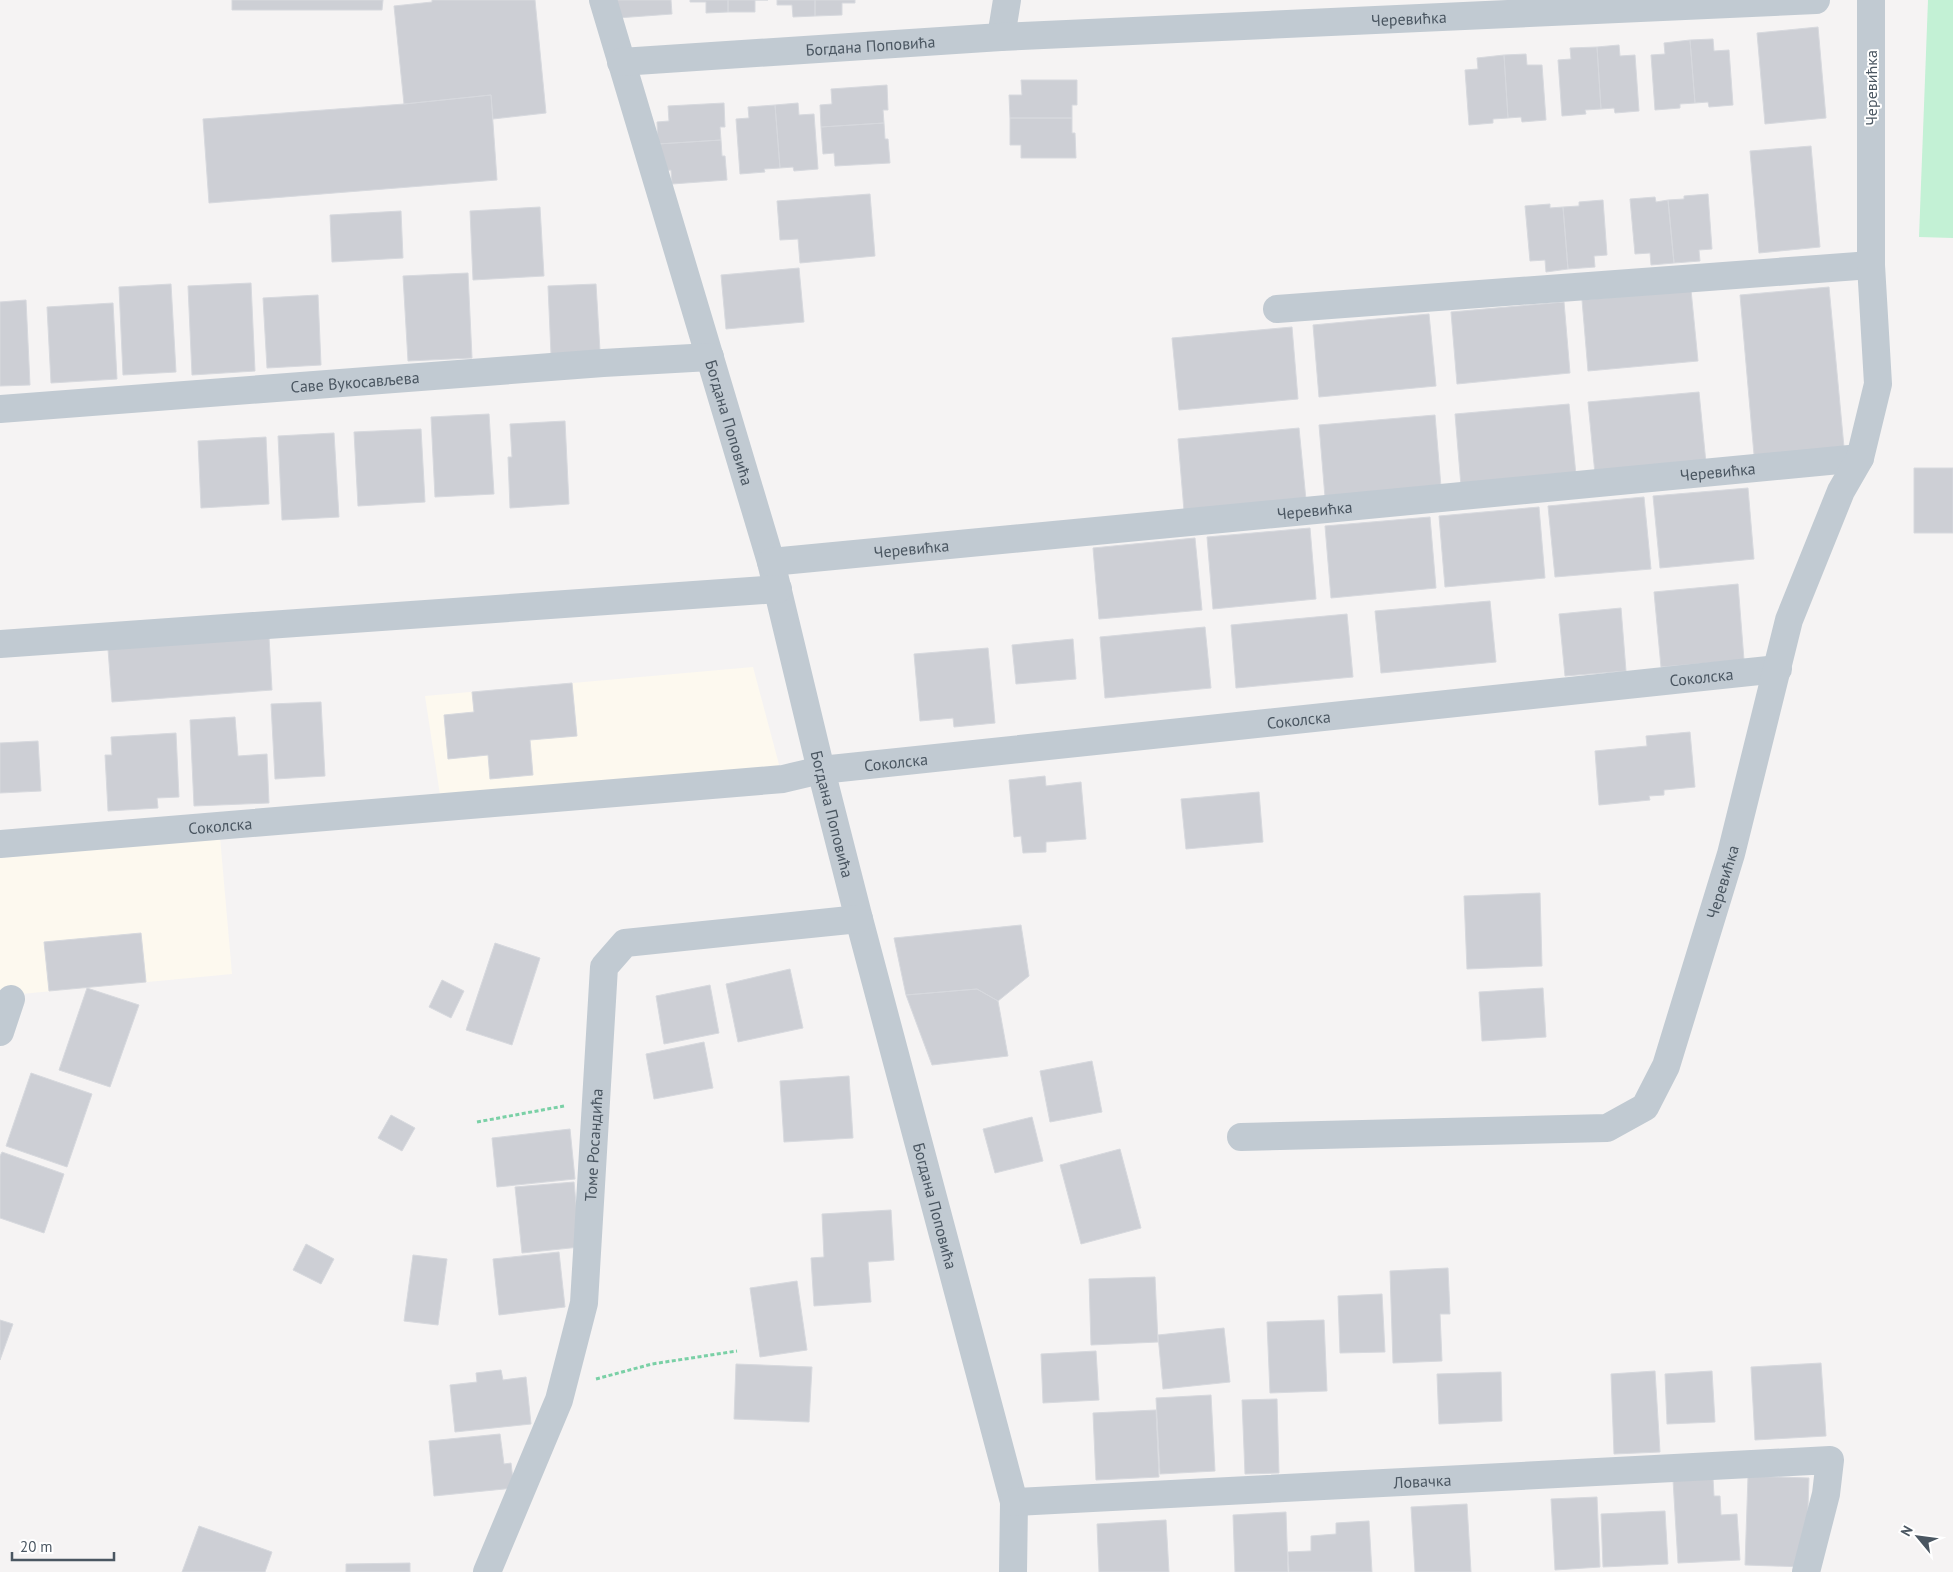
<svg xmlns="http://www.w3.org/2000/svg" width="1953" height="1572" viewBox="0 0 1953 1572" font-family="'PT Sans',sans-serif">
<rect width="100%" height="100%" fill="#f5f3f3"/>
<path fill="#fdf9ef" d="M 753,667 L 785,787 L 442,808 L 425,696 Z
M 220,837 L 232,974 L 0,996 L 0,858 Z"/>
<path fill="#c3f1d5" d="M 1928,0 L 1953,0 L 1953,238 L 1919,237 Z"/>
<path fill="#cdcfd5" stroke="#d7d9de" d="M 232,0 L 383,0 L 382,10 L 232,10 Z
M 432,0 L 535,0 L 546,113 L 493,119 L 491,95 L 404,104 L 394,6 L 432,2 Z
M 616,0 L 671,0 L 672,14 L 617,18 Z
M 690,0 L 728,0 L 728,12 L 706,13 L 706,2 L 690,2 Z
M 728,0 L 768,0 L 755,0 L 755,12 L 728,12 Z
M 777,0 L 815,0 L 815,16 L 793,17 L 792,5 L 777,5 Z
M 815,0 L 855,0 L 855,3 L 842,3 L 842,15 L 815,16 Z
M 1818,27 L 1826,118 L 1765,124 L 1757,33 Z
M 1713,39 L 1714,51 L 1729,50 L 1733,105 L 1709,107 L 1708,102 L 1695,103 L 1690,40 Z
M 1690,40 L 1695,103 L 1680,104 L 1680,108 L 1655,110 L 1651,55 L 1665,54 L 1664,43 Z
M 1619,45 L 1620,56 L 1635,55 L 1639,111 L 1615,113 L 1614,108 L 1601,109 L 1597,47 Z
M 1597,47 L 1601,109 L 1585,110 L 1586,114 L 1562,116 L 1558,60 L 1571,59 L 1570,48 Z
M 1526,54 L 1527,65 L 1542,65 L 1546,120 L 1522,122 L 1521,117 L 1508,118 L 1504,55 Z
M 1504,55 L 1508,118 L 1493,119 L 1493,123 L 1469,125 L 1465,70 L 1478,69 L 1477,58 Z
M 1021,80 L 1077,80 L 1077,105 L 1072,105 L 1072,118 L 1010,118 L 1009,95 L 1022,95 Z
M 887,85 L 888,110 L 883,110 L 884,123 L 821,127 L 820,105 L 832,104 L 831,89 Z
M 491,95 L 497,180 L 209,203 L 203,119 L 404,104 Z
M 724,103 L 725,127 L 720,127 L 721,140 L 658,144 L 657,122 L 669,121 L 668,106 Z
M 798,103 L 799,115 L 814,114 L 818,169 L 794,171 L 793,167 L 780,168 L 775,105 Z
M 775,105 L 780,168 L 764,169 L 765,172 L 740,174 L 736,119 L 749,118 L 748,107 Z
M 1010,118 L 1072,118 L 1072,133 L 1075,133 L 1076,158 L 1021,158 L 1021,145 L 1010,145 Z
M 884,123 L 885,139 L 888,139 L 890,163 L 835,166 L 834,153 L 823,154 L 821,127 Z
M 721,140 L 722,156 L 725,156 L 727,180 L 672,184 L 671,170 L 660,171 L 658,144 Z
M 1811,146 L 1820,247 L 1759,253 L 1750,151 Z
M 870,194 L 875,256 L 800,263 L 798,239 L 780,240 L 777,201 Z
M 1708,194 L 1712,249 L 1699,250 L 1700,261 L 1674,263 L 1668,200 L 1684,199 L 1684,196 Z
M 1655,197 L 1656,202 L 1668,200 L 1674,263 L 1651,265 L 1650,253 L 1635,254 L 1630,199 Z
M 1603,200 L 1607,255 L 1594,256 L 1595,267 L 1568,269 L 1563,207 L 1579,206 L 1579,202 Z
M 1550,204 L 1550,208 L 1563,207 L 1568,269 L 1546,272 L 1545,260 L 1530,261 L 1525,206 Z
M 540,207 L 544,276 L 473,280 L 470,211 Z
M 401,211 L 403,258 L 332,262 L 330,215 Z
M 799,268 L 804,322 L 726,329 L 721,275 Z
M 468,273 L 472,358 L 408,361 L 403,276 Z
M 251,283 L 255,371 L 192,375 L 188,286 Z
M 171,284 L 176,372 L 123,375 L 119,287 Z
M 596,284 L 600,351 L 551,354 L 548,286 Z
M 1829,287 L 1845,458 L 1755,466 L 1740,295 Z
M 1691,290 L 1698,361 L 1588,371 L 1582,300 Z
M 318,295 L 321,365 L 267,368 L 263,298 Z
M 26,300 L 30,385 L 0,386 L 0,302 Z
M 1564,302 L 1570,373 L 1457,384 L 1451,312 Z
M 113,303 L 117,379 L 51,383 L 47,307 Z
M 1429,314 L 1436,386 L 1319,397 L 1313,325 Z
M 1292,327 L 1298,399 L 1179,410 L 1172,338 Z
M 1699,392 L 1706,463 L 1595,474 L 1588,402 Z
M 1569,404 L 1576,475 L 1461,486 L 1455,414 Z
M 489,414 L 494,494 L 435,497 L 431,417 Z
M 1435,415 L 1441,487 L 1325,497 L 1319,425 Z
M 565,421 L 569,504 L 510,508 L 508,457 L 512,457 L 510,424 Z
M 1299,428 L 1306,500 L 1184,511 L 1178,439 Z
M 421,429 L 425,502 L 358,506 L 354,432 Z
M 334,433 L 339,517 L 282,520 L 278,436 Z
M 266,437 L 269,504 L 201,508 L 198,441 Z
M 1914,468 L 1953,468 L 1953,533 L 1914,533 Z
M 1748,488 L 1754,559 L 1660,568 L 1653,496 Z
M 1644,497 L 1651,569 L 1555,577 L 1548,506 Z
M 1539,507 L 1545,578 L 1445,587 L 1439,516 Z
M 1430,517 L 1436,588 L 1331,598 L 1325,526 Z
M 1310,528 L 1316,599 L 1213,609 L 1207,537 Z
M 1195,538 L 1202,610 L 1099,619 L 1093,548 Z
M 1738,584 L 1744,660 L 1661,667 L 1654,592 Z
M 1490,601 L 1496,662 L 1381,673 L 1375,611 Z
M 1621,608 L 1626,671 L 1565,676 L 1559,614 Z
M 1347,614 L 1353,677 L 1236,688 L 1231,625 Z
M 1205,627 L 1211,688 L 1105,698 L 1100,637 Z
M 269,637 L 272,690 L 112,702 L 108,649 Z
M 1073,639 L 1076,679 L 1016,684 L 1012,645 Z
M 988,648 L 995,723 L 954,727 L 953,718 L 920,721 L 914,654 Z
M 572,683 L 577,736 L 530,740 L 533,775 L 490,779 L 488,755 L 448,759 L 444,715 L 474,712 L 472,692 Z
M 321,702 L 325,776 L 275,779 L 271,704 Z
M 235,717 L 238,756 L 267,754 L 269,803 L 194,806 L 190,720 Z
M 1690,732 L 1695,787 L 1664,790 L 1664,795 L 1649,796 L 1650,800 L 1599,805 L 1595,751 L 1647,746 L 1646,736 Z
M 176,733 L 179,797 L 157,798 L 158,808 L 108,811 L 105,755 L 112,755 L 111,737 Z
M 38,741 L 41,791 L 0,793 L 0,743 Z
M 1045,776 L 1046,786 L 1081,782 L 1086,839 L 1046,842 L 1046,852 L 1023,853 L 1021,836 L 1014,837 L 1009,780 Z
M 1259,792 L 1263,842 L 1186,849 L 1181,799 Z
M 1540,893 L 1542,966 L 1467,969 L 1464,896 Z
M 1021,925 L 1029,976 L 998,1001 L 977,989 L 906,995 L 894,938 Z
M 141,933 L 146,982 L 49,991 L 44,942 Z
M 495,943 L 540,958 L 512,1045 L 466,1030 Z
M 790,969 L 803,1028 L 738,1042 L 726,984 Z
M 442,980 L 464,991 L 451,1018 L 429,1007 Z
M 710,985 L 719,1033 L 664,1044 L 656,996 Z
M 87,988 L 139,1005 L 110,1087 L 59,1070 Z
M 1543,988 L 1546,1037 L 1482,1041 L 1479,992 Z
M 977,989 L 998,1001 L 1008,1056 L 932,1065 L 906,995 Z
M 704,1042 L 713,1088 L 654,1099 L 646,1054 Z
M 1092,1061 L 1102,1112 L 1050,1122 L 1040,1071 Z
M 31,1073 L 92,1094 L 67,1167 L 6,1146 Z
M 849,1076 L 853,1138 L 784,1142 L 780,1081 Z
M 391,1115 L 415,1128 L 402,1151 L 378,1138 Z
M 1032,1117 L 1043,1161 L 995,1173 L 983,1129 Z
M 570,1129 L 575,1179 L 497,1187 L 492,1138 Z
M 1120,1149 L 1141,1228 L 1081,1244 L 1060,1165 Z
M 2,1152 L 64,1174 L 44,1233 L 0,1218 L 0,1156 Z
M 574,1182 L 580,1247 L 522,1253 L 515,1187 Z
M 891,1210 L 894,1260 L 868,1262 L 871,1302 L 814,1306 L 811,1258 L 824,1257 L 822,1214 Z
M 306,1244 L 334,1259 L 321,1284 L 293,1270 Z
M 559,1252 L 565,1307 L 499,1315 L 493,1259 Z
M 413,1255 L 447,1259 L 438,1325 L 404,1321 Z
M 1448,1268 L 1450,1314 L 1440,1314 L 1442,1361 L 1393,1363 L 1390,1271 Z
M 1155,1277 L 1158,1342 L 1091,1345 L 1089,1279 Z
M 797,1281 L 807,1350 L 760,1357 L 750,1288 Z
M 1382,1294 L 1385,1352 L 1340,1353 L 1338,1296 Z
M 0,1320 L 13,1324 L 0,1360 Z
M 1324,1320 L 1327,1391 L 1270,1393 L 1267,1322 Z
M 1224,1328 L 1230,1382 L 1163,1389 L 1158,1335 Z
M 1096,1351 L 1099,1400 L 1043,1403 L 1041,1354 Z
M 1821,1363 L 1826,1436 L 1755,1440 L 1751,1367 Z
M 736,1364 L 812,1367 L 809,1422 L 734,1419 Z
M 501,1370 L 503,1380 L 526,1377 L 531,1424 L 455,1432 L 450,1385 L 477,1382 L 476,1373 Z
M 1655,1371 L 1660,1452 L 1614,1454 L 1611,1374 Z
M 1712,1371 L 1715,1422 L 1667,1424 L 1665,1374 Z
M 1501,1372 L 1502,1421 L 1439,1424 L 1437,1374 Z
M 1211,1395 L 1215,1471 L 1160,1474 L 1156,1398 Z
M 1277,1399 L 1279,1473 L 1245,1474 L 1242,1400 Z
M 1156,1410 L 1159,1477 L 1096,1480 L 1093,1413 Z
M 500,1434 L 504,1464 L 511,1463 L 514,1488 L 434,1496 L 429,1441 Z
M 1748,1476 L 1809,1478 L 1806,1567 L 1745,1565 Z
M 1713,1478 L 1714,1496 L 1720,1496 L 1721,1515 L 1737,1514 L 1740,1560 L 1678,1563 L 1673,1480 Z
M 1597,1497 L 1600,1567 L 1555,1570 L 1551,1499 Z
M 1467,1504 L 1471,1572 L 1415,1572 L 1411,1507 Z
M 1665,1511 L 1668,1564 L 1603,1567 L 1601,1514 Z
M 1286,1512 L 1288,1572 L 1235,1572 L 1233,1515 Z
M 1166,1520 L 1169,1572 L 1099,1572 L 1097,1524 Z
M 1369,1521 L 1372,1572 L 1289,1572 L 1288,1552 L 1311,1551 L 1311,1536 L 1336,1534 L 1336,1523 Z
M 199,1526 L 272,1552 L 265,1572 L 182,1572 Z
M 410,1563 L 410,1572 L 346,1572 L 346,1564 Z"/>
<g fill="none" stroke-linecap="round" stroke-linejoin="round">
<path stroke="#7ad0a6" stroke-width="3" stroke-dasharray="4 2.5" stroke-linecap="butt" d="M 477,1122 L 564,1106
M 596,1379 L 652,1364 L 737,1351"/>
<g stroke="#c1cad2" stroke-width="28">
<path id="s1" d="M 603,0 L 771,562 L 821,770 L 859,919 L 1014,1502 L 1013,1572"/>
<path d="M 1001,37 L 1007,0"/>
<path id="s2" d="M 621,62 L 1001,37 L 1816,0"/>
<path d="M 1277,309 L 1871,265"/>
<path id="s3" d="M 0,409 L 603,363 L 710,357"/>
<path id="s4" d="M 771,562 L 1860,458"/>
<path d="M 0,644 L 778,589"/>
<path id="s5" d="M 0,844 L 783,779 L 821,770 L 1778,669"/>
<path d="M 0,1032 L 11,999"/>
<path id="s6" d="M 1241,1137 L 1607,1128 L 1645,1107 L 1666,1066 L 1731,854 L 1789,620 L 1841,491 L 1860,458 L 1878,384 L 1871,265 L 1871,0"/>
<path id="s7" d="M 1014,1502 L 1830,1460 L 1826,1494 L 1806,1572"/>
<path id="s8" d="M 487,1572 L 559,1400 L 584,1303 L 604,967 L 625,943 L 859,919"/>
</g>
</g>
<g text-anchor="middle" stroke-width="4" stroke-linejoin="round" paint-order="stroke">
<g font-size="16" fill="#4a5661" stroke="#fff">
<text dy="6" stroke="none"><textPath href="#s2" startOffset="789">Черевићка</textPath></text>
<text dy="6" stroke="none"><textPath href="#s2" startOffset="250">Богдана Поповића</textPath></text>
<text transform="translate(1871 88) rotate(-90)" y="6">Черевићка</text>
<text dy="6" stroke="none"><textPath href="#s3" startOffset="356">Саве Вукосављева</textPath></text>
<text dy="6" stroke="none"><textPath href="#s1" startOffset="441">Богдана Поповића</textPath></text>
<text dy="6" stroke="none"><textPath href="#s4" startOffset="951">Черевићка</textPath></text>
<text dy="6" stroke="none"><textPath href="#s4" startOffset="546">Черевићка</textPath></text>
<text dy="6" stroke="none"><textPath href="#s4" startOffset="141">Черевићка</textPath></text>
<text dy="6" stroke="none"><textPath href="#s5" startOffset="1710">Соколска</textPath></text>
<text dy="6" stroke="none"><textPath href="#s5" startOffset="1305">Соколска</textPath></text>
<text dy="6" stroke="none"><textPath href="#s5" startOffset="900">Соколска</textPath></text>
<text dy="6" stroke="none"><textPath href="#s1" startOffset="846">Богдана Поповића</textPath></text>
<text dy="6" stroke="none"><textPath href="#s5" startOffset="221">Соколска</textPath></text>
<text dy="6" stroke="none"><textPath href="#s6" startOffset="648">Черевићка</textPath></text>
<text dy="6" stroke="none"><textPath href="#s8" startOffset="445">Томе Росандића</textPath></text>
<text dy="6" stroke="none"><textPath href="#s1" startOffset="1251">Богдана Поповића</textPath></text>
<text dy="6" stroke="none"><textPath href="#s7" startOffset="409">Ловачка</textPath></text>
</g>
</g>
<g transform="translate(1918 1537) rotate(299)" stroke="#ffffff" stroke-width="4" paint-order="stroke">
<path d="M0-4L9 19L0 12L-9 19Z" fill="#4a5661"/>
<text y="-8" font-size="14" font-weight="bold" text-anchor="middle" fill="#4a5661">N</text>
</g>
<path d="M12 1552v8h102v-8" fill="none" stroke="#4a5661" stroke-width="2.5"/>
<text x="20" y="1552" font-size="15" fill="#4a5661" stroke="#ffffff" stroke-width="4" paint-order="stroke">20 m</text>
</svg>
